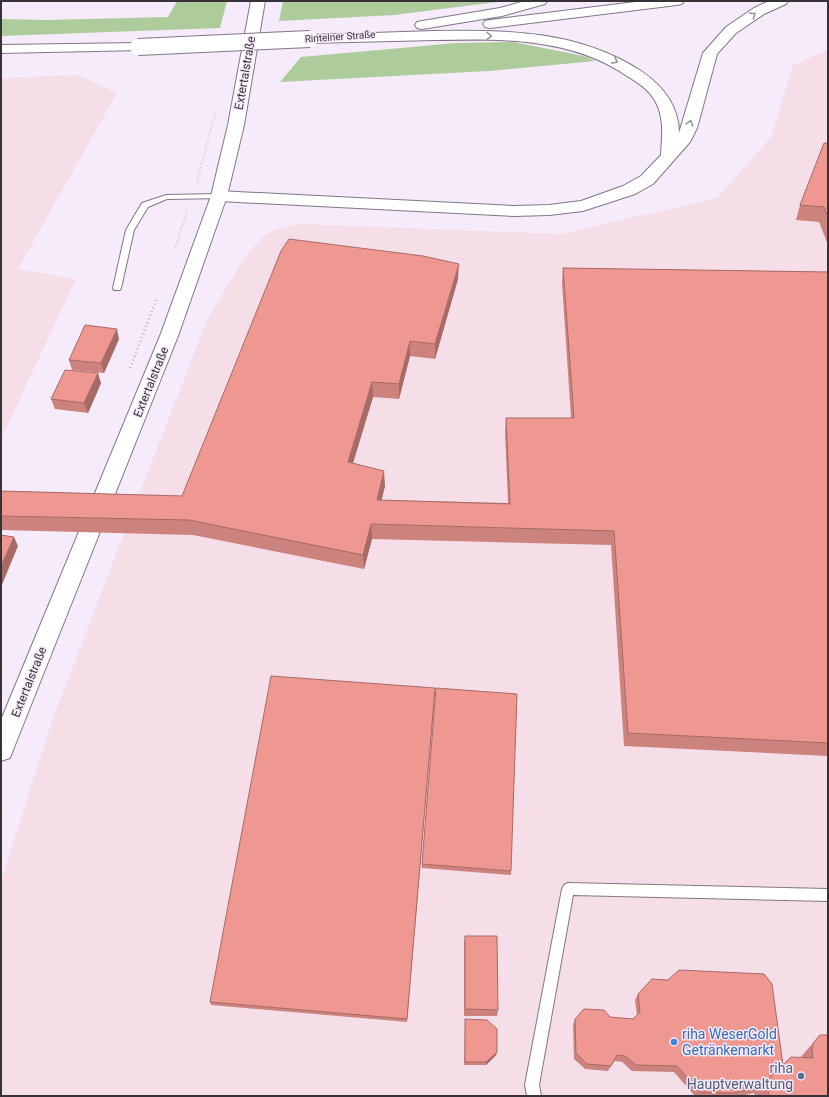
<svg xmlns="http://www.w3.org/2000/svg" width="829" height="1097" viewBox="0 0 829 1097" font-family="Roboto,sans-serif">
<rect width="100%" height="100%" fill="#f6ebfa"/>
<path fill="#f6dee9" d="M 828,50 L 828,1096 L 1,1096 L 1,880 L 52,721 L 132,512 L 208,318 L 246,255 L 265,235 L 277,229 L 297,224 L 561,234 L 717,198 L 771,137 L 793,65 Z
M 78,75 L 117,93 L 18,269 L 76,279 L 1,439 L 1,78 Z"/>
<path fill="#aecc9b" d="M 177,1 L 227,1 L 220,28 L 1,36 L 1,19 L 47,20 L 168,17 Z
M 283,1 L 505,1 L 394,15 L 279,21 Z
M 513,42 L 584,56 L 595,61 L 489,71 L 280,82 L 301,57 L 456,43 Z"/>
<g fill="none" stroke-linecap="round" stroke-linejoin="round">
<defs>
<path id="lane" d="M 219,194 L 222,194 L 222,198 L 167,199 L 148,207 L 134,230 L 121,288 L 120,290 L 114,290 L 113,288 L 126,230 L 142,203 L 166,195 Z
M 568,883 L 828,889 L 828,901 L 573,895 L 539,1085 L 541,1096 L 527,1096 L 525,1085 L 562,889 L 564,885 Z"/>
<path id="secondary" d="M 251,1 L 265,1 L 244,125 L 227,196 L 178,336 L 13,750 L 10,758 L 1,761 L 1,720 L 160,336 L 211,196 L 228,125 Z"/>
<path id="primary" d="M 525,1 L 547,1 L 545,4 L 502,16 L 422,29 L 417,28 L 415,25 L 417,22 L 422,21 L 500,8 Z
M 643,1 L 684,1 L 682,4 L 677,5 L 490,28 L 485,27 L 483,24 L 485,21 L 490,20 Z
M 769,1 L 788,1 L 786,4 L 764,14 L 736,33 L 717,54 L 697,128 L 690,142 L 653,184 L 635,194 L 583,211 L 549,215 L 514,216 L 219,201 L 213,200 L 211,196 L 213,192 L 219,191 L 514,206 L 549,205 L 581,201 L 623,186 L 641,176 L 661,155 C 662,136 665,117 654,99 C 648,89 637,82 627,76 C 570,37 500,39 434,40 C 393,41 351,42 310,43 L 305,42 L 303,39 L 305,36 L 310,35 C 351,34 393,32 434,31 C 507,30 578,30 641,71 C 663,86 679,106 679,133 L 703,53 L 726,27 L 754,8 Z
M 138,43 L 143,44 L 145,47 L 143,50 L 1,53 L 1,45 Z"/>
</defs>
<use href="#lane" stroke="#817784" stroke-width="2"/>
<use href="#secondary" stroke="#817784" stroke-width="2"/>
<use href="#primary" stroke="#817784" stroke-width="2"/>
<path stroke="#bcb2bf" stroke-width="2" stroke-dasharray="0.5 2" stroke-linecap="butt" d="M 197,182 L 215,113
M 175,248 L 187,211"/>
<path stroke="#bcb2bf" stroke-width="2.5" stroke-dasharray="1 3" stroke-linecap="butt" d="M 130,368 L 157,298"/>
<use href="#lane" fill="#fff" fill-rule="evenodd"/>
<use href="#secondary" fill="#fff" fill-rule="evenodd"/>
<use href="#primary" fill="#fff" fill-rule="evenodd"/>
<defs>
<path id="primary-bridge" d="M 138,47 L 310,39"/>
</defs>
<use href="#primary-bridge" stroke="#817784" stroke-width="18" stroke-linecap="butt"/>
<use href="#primary-bridge" stroke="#fff" stroke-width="16"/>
</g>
<path fill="#cd837d" d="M 828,143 L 828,245 L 819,222 L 796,220 L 800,205 Z
M 563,268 L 828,272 L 828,756 L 624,746 L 611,545 L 372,539 L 364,569 L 193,535 L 1,530 L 1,491 L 182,496 L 458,279 L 435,359 L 410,356 L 399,399 L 373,397 L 353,463 L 385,486 L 381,500 L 508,503 L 505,433 L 506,418 L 571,418 L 562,283 Z
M 119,339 L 104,373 L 72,370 L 69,360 Z
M 101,383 L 88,413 L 55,409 L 51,399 Z
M 435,692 L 407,1022 L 211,1005 L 210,1002 Z
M 422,864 L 511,871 L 511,875 L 422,868 Z
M 465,936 L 498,1010 L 497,1016 L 464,1016 L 464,943 Z
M 638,994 L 783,1065 L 800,1058 L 820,1035 L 828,1096 L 755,1096 L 754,1093 L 741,1096 L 695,1096 L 674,1072 L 632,1071 L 622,1062 L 614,1061 L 608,1071 L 585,1069 L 574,1059 L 573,1025 L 575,1019 L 610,1017 L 633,1019 L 637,1015 L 635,1000 Z
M 465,1019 L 497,1052 L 496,1055 L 486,1065 L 464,1065 Z"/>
<path fill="#a76a66" d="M 459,264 L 458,279 L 435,359 L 435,344 Z
M 117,329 L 119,339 L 104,373 L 101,363 Z
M 410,341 L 410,356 L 399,399 L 399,384 Z
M 98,373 L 101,383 L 88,413 L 84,403 Z
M 372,382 L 373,397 L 349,476 L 348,462 Z
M 384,471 L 385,486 L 378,515 L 377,500 Z
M 371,524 L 372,539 L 364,569 L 363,555 Z
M 14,537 L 18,546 L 1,587 L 1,566 Z
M 497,1052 L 496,1055 L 486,1065 L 486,1062 Z"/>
<path fill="#ee9891" stroke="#a76a66" d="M 824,143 L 828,143 L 828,217 L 824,207 L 800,205 Z
M 289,239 L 423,256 L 459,264 L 435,344 L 410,341 L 399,384 L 372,382 L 348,462 L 384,471 L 377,500 L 510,504 L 506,418 L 574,418 L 563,268 L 828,272 L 828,743 L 628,733 L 614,531 L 371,524 L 363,555 L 189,520 L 1,516 L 1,491 L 182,496 L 281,251 Z
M 85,325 L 117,329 L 101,363 L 69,360 Z
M 65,370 L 98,373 L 84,403 L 51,399 Z
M 1,535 L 14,537 L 1,566 Z
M 271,676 L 435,688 L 407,1019 L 210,1002 Z
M 436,688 L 517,694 L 511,871 L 422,864 Z
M 465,936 L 497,936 L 498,1010 L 465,1009 Z
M 679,970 L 764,974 L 772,984 L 783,1065 L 767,1080 L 759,1088 L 732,1093 L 700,1092 L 677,1066 L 636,1065 L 625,1056 L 617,1055 L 611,1066 L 587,1064 L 576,1053 L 575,1019 L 584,1009 L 604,1010 L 610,1017 L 633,1019 L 640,1012 L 638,994 L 652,979 L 668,980 Z
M 465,1019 L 487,1020 L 497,1029 L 497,1052 L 486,1062 L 465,1062 Z
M 820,1035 L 828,1035 L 828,1096 L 769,1096 L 767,1080 L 791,1057 L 813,1058 L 812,1049 L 814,1042 Z"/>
<defs><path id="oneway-chevron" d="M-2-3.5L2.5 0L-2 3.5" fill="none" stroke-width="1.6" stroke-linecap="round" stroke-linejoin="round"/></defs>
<g stroke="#9b989c">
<use href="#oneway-chevron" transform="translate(753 15) rotate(-34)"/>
<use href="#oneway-chevron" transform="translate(489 36) rotate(1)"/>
<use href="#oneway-chevron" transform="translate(615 61) rotate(25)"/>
<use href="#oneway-chevron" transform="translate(690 123) rotate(-72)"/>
</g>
<circle fill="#3f7fe0" stroke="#f6ebfa" stroke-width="1.5" cx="674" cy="1042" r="4"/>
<circle fill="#5c6f8a" stroke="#f6ebfa" stroke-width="1.5" cx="801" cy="1076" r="4"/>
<g text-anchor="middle" stroke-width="3" stroke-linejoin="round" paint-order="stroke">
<g font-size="10" fill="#373238" stroke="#f6ebfa">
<text transform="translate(340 36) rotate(-4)" y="4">Rintelner Straße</text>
</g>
<g font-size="12" fill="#373238" stroke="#f6ebfa">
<text transform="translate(245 73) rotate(-80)" y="4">Extertalstraße</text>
<text transform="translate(151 382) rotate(-68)" y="4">Extertalstraße</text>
<text transform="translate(29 682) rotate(-68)" y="4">Extertalstraße</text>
</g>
<g font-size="14" fill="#366cbe" stroke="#f6ebfa" text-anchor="start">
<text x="682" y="1039">riha WeserGold<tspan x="682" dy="16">Getränkemarkt</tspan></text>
</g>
<g font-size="14" fill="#4e5e75" stroke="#f6ebfa" text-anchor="end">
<text x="793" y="1073">riha<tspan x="793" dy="16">Hauptverwaltung</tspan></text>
</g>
</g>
<rect width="829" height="1097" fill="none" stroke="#373238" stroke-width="4"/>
</svg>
